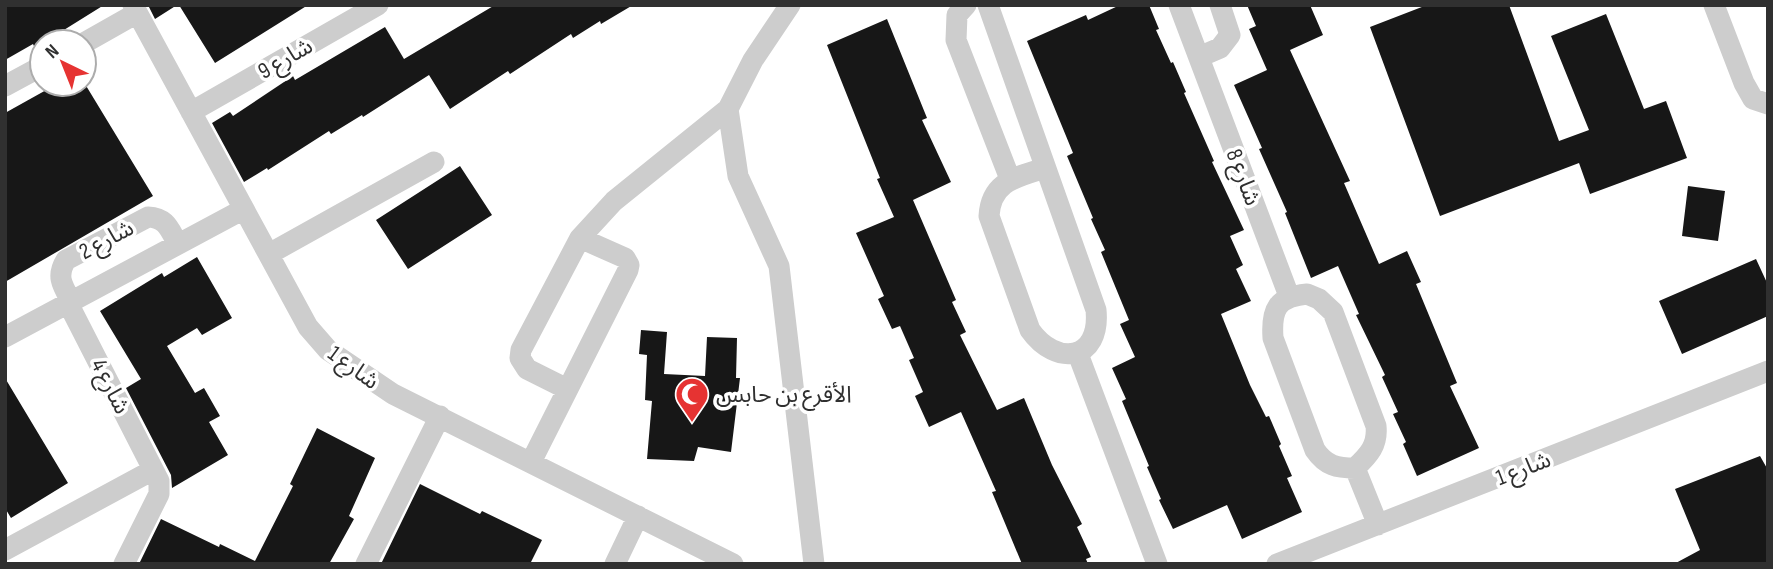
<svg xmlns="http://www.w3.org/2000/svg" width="1773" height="569" viewBox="0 0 1773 569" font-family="'Sofia Sans Condensed','Noto Sans Arabic',sans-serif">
<rect width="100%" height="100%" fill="#fff"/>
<path fill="#171717" d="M 5,5 L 104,5 L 35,48 L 33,44 L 5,60 Z
M 148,5 L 177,5 L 155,19 Z
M 179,5 L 308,5 L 215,63 Z
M 495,5 L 633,5 L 601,24 L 600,21 L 573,38 L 571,34 L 510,74 L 508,71 L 450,109 L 429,75 L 363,117 L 362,115 L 331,134 L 329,131 L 268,170 L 267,168 L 244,182 L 212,123 L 230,112 L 233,116 L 293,76 L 295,80 L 385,27 L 404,59 Z
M 1120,5 L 1149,5 L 1159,29 L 1156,30 L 1171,63 L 1173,62 L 1186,92 L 1184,93 L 1214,161 L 1212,162 L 1244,230 L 1230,236 L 1243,265 L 1236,269 L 1251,301 L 1221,314 L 1250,385 L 1266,417 L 1269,416 L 1281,444 L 1279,446 L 1292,476 L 1287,478 L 1302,512 L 1242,539 L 1227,505 L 1173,529 L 1159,500 L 1161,499 L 1147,467 L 1149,466 L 1122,401 L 1126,399 L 1112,368 L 1135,357 L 1120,324 L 1129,320 L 1101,252 L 1105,250 L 1091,219 L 1093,218 L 1067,156 L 1073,153 L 1027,41 L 1086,15 L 1088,20 Z
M 1247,5 L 1310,5 L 1323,35 L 1290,50 L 1350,181 L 1344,183 L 1379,264 L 1407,251 L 1421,282 L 1416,284 L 1457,383 L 1450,386 L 1479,448 L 1417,476 L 1403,444 L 1406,442 L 1393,414 L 1398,412 L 1382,377 L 1385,375 L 1356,315 L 1359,314 L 1338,266 L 1311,278 L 1285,213 L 1287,212 L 1259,149 L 1262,148 L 1234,85 L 1267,70 L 1249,29 L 1256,26 Z
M 1427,5 L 1509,5 L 1559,141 L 1589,130 L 1551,36 L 1606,14 L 1644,109 L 1666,101 L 1687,158 L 1590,194 L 1579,163 L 1440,216 L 1370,27 Z
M 887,19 L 927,118 L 922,120 L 951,182 L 913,200 L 956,300 L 952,302 L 966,332 L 960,335 L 997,410 L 1024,398 L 1052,465 L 1082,524 L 1077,527 L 1091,557 L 1086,559 L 1088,564 L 1022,564 L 992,492 L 996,491 L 961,412 L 929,427 L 915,396 L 923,392 L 909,360 L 914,358 L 900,326 L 892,329 L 878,299 L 884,296 L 856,233 L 894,217 L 877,179 L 880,178 L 827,45 Z
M 57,84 L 85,84 L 153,196 L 5,282 L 5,113 Z
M 460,166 L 492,215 L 408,269 L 376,220 Z
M 1688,186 L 1725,191 L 1718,241 L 1682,236 Z
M 197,257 L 232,318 L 202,335 L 197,328 L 167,346 L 195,393 L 204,388 L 220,416 L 209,422 L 228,455 L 172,488 L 171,475 L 126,388 L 141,379 L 100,311 L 162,273 L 164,277 Z
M 1756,259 L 1768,285 L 1768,316 L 1682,354 L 1659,301 Z
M 641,330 L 667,332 L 664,374 L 705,376 L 707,337 L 737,338 L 736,378 L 740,378 L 731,452 L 698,447 L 694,461 L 647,459 L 652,401 L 645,400 L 647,355 L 639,354 Z
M 5,378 L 68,483 L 11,518 L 5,508 Z
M 317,428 L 375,458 L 349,516 L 354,519 L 329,564 L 139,564 L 161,519 L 219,547 L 220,544 L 255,561 L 293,486 L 290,484 Z
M 1760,456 L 1768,470 L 1768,564 L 1674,564 L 1700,550 L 1675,489 Z
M 420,484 L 480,514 L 482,511 L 542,540 L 530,564 L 381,564 Z"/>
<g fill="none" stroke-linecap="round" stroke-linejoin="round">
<path stroke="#cdcdcd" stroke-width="21" d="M 133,5 L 308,327 L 328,350 L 393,394 L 733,564
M 790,5 L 753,60 L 728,109 L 738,176 L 779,266 L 814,564
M 966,5 L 957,15 L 956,40 L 1010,179
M 988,5 L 1096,310 C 1101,361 1056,367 1030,330 L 989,216 C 991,181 1017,177 1045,168
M 1179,5 L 1289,296
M 1714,5 L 1744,83 L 1753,99 L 1768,104
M 84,43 L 137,13
M 1199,57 L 1220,48 L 1230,35 L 1220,5
M 5,86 L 42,66
M 191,112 L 378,5
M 269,254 L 434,162
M 1307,294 L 1319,299 L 1333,312 L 1376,426 C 1378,445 1369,455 1355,468 C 1337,468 1326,466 1315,450 L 1273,338 C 1271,309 1277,297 1307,294 Z
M 71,301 C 62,285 56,276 66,260 L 148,217 C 167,218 169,229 178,244
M 68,303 L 159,481 L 159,494 L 124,564
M 5,337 L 244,209
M 1078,354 L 1157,564
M 567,389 L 527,369 L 520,358 L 521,350 L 580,238 L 614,201 L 728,109
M 531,462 L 628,270 L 629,265 L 625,258 L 580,238
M 1355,468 L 1378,525
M 5,550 L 153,470
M 366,564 L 440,416
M 615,564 L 638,516
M 1277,564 L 1768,371"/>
</g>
<defs>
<symbol id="mosque-pin" viewBox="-11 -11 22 30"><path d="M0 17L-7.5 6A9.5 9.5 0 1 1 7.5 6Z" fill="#e63332" stroke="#fff"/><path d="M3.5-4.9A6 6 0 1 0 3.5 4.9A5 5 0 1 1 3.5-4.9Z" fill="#fff"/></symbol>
</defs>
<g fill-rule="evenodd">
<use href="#mosque-pin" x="673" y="375" width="38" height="52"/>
</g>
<g text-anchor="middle" stroke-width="7" stroke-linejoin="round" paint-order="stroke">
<g font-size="23" fill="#303030" stroke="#fff">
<text transform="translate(285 58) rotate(-30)" y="8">شارع 9</text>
<text transform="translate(1244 177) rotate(69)" y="8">شارع 8</text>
<text transform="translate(106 239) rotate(-28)" y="8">شارع 2</text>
<text transform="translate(354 367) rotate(36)" y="8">شارع 1</text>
<text transform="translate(111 386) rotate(63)" y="8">شارع 4</text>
<text transform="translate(1523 468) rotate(-21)" y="8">شارع 1</text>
</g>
<g font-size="23" fill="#303030" stroke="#fff" text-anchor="start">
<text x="716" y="402">الأقرع بن حابس</text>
</g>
</g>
<rect width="1773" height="569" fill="none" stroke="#303030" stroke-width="14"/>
<g transform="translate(63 63) rotate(317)"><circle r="33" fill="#ffffff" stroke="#acacac" stroke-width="2"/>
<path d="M0-5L12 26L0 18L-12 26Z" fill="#e63332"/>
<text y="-10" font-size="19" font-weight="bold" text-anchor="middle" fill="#303030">N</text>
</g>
</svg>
